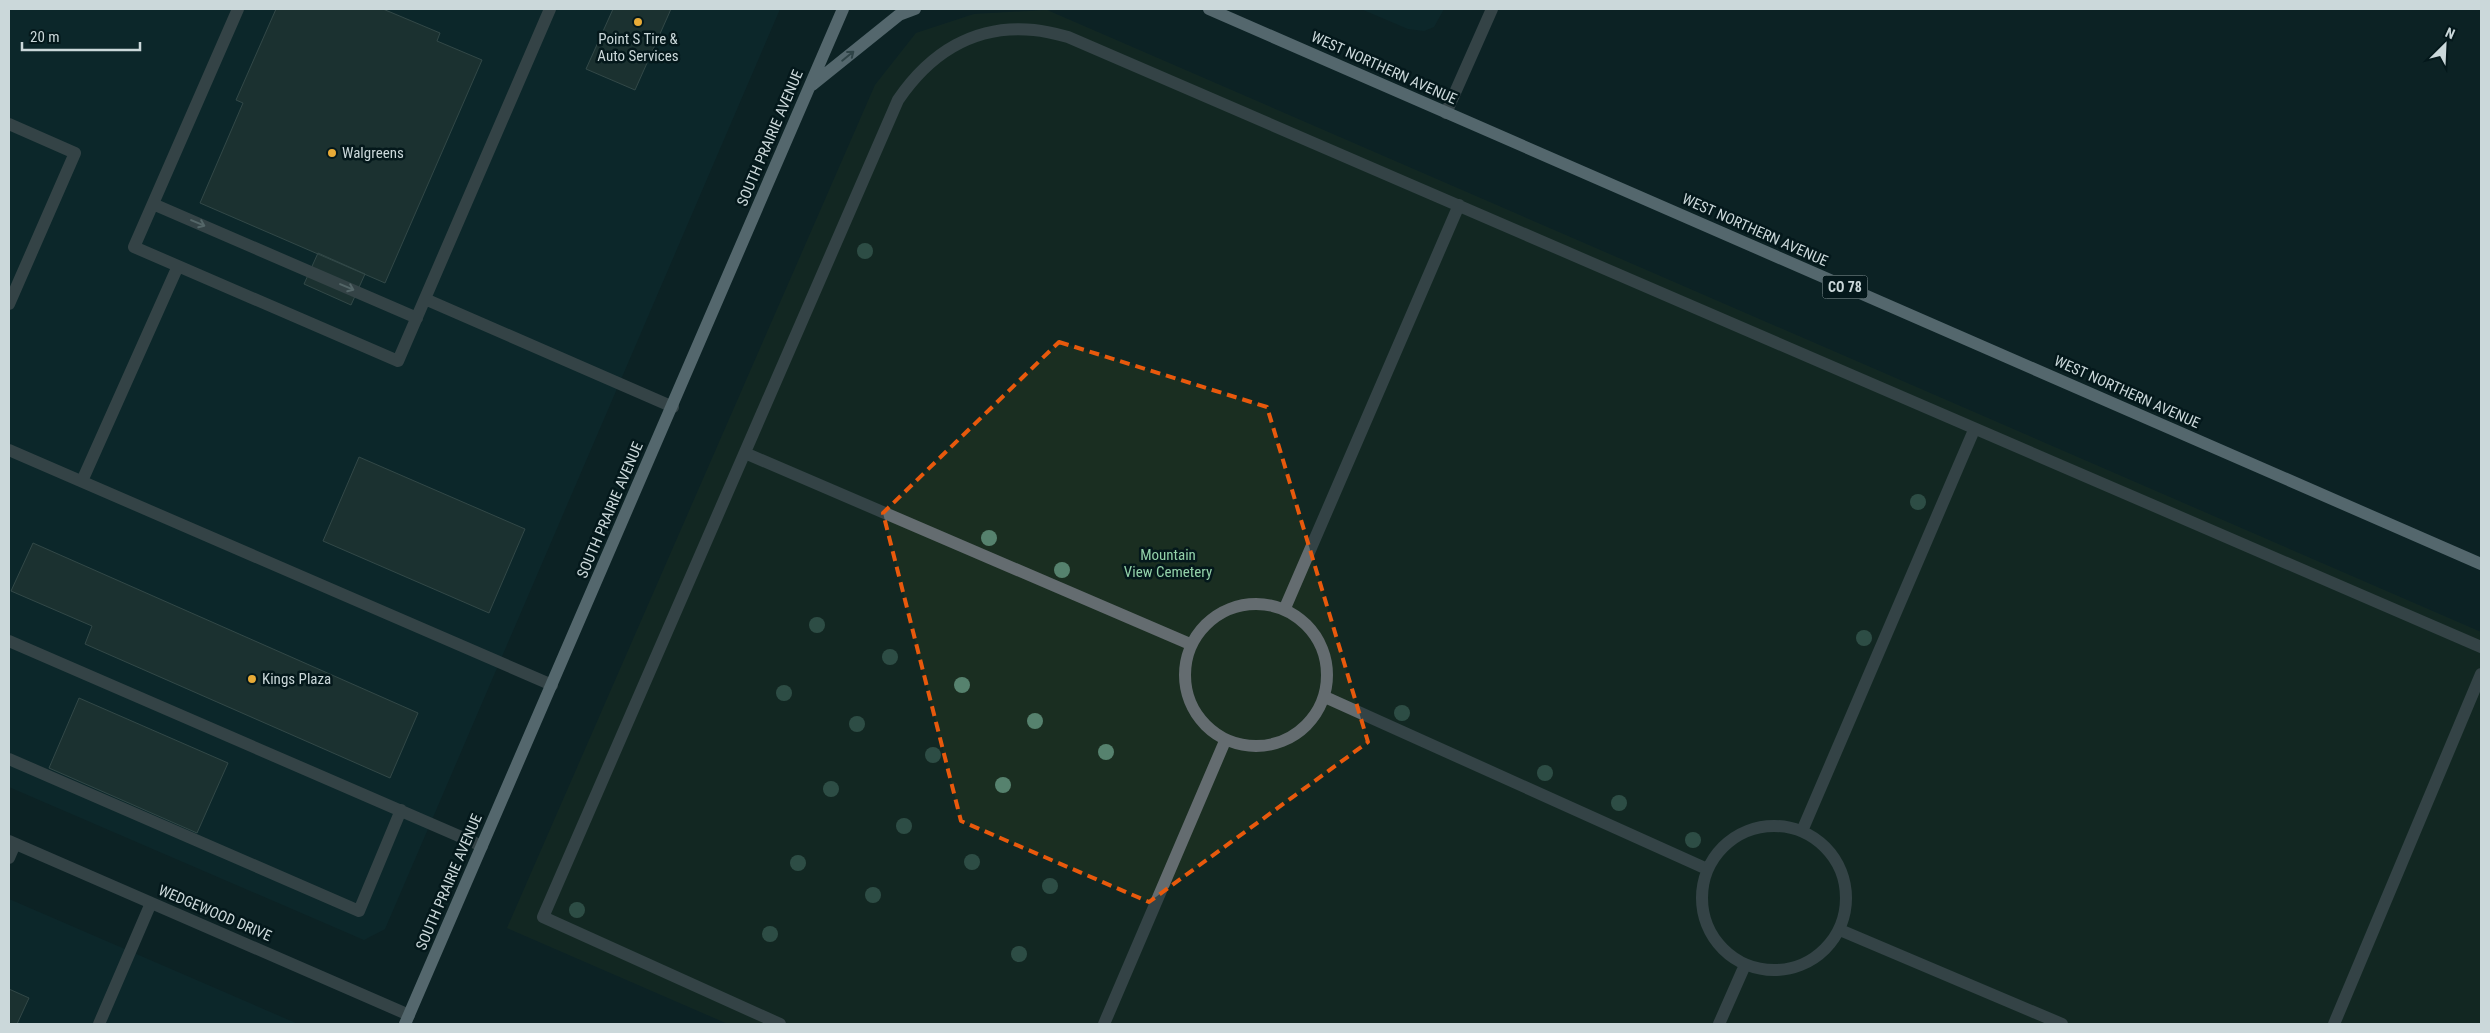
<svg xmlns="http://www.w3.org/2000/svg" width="2490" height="1033" viewBox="0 0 2490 1033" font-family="'Roboto Condensed',sans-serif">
<rect width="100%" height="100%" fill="#0c2225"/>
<path fill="#0d2d31" d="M 9,9 L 780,9 L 385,929 L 364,940 L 9,787 Z
M 1361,9 L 1444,9 L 1434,27 L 1424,31 L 1408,29 Z
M 9,899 L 298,1024 L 9,1024 Z"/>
<path fill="#1a2e21" d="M 1047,10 L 2481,632 L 2481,1024 L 728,1024 L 507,928 L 875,85 L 916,33 L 974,14 Z"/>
<path fill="#2e433f" stroke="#5e7571" d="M 276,9 L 383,9 L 440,33 L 437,41 L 482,60 L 385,283 L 200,203 L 243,103 L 236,100 Z
M 613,9 L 671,9 L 635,90 L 586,69 Z
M 318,253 L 365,274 L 351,305 L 304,284 Z
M 359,457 L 525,529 L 489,613 L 323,541 Z
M 33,543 L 418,713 L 390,778 L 85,644 L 92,626 L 11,591 Z
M 79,698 L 228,763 L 197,833 L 49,768 Z
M 9,989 L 29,998 L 17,1024 L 9,1024 Z"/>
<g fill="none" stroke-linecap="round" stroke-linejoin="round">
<path stroke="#646c70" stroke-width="12" d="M 238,9 L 134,247 L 398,361 L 550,9
M 1446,113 L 1492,9
M 9,124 L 75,153 L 9,304
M 153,204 L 417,318
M 425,299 L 673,407
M 9,450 L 552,685
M 745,453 L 1190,644
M 82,481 L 178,266
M1185 675a71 71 0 1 1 142 0a71 71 0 1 1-142 0Z
M 1285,608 L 1459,205
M 9,641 L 482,846
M 1325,697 L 1707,869
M 9,759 L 359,911 L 401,810
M1702 898a72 72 0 1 1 144 0a72 72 0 1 1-144 0Z
M 1802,831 L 1974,430
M 9,841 L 409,1015
M 9,858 L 15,844
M 1840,930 L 2062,1024
M 99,1024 L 151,903
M 780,1024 L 543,917 L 898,100 C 930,53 975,24 1034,30 C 1045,31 1057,34 1068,37 L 2481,647
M 1104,1024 L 1225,741
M 1719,1024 L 1745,965
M 2334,1024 L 2481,674"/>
<path stroke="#aabbc5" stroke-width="12" d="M 1209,9 L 2481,564
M 812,85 L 899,15 L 915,9
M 405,1024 L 843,9"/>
</g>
<g fill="#56826e">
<circle cx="865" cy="251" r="8"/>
<circle cx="1918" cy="502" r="8"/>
<circle cx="989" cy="538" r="8"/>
<circle cx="1062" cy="570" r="8"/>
<circle cx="817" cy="625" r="8"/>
<circle cx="1864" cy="638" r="8"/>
<circle cx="890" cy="657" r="8"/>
<circle cx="962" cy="685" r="8"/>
<circle cx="784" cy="693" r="8"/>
<circle cx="1402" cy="713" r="8"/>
<circle cx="1035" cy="721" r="8"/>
<circle cx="857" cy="724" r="8"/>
<circle cx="1106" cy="752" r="8"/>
<circle cx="933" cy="755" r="8"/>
<circle cx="1545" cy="773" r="8"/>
<circle cx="1003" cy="785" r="8"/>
<circle cx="831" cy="789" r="8"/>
<circle cx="1619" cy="803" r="8"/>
<circle cx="904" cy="826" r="8"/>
<circle cx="1693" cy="840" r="8"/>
<circle cx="972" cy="862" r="8"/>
<circle cx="798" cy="863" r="8"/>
<circle cx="1050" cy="886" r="8"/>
<circle cx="873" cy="895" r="8"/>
<circle cx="577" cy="910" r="8"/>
<circle cx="770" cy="934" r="8"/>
<circle cx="1019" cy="954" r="8"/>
</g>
<defs><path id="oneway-shaft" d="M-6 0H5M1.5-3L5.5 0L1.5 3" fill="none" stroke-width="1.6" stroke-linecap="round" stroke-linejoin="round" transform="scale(1.25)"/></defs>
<use stroke="#576a70" href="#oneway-shaft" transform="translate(848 56) rotate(-39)"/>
<g stroke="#acb8ba">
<use href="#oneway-shaft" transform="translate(198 223) rotate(23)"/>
<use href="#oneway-shaft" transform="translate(347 287) rotate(23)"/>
</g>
<path d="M0 0H2490V1033H0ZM 1059,342 L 1267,407 L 1368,742 L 1149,902 L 961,821 L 883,513 Z" fill="#0c2225" fill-opacity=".55" fill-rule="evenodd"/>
<path fill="none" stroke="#e8590c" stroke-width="4" stroke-dasharray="10 6" stroke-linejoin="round" d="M 1059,342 L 1267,407 L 1368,742 L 1149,902 L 961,821 L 883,513 Z"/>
<g fill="#e8ab37" stroke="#04181b" stroke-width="2">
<circle cx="638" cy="22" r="5"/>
<circle cx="332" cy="153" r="5"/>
<circle cx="252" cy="679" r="5"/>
</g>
<g text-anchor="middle" stroke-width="5" stroke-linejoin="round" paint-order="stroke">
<rect fill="#04181b" stroke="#8f9ea1" stroke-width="1" x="1822.5" y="275.5" width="45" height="23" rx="4"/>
<g font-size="14" font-weight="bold" fill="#cbd8da">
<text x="1845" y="292">CO 78</text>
</g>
<g font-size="15" fill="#cbd8da" stroke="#04181b" text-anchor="start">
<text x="638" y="44" text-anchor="middle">Point S Tire &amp;<tspan x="638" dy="17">Auto Services</tspan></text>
<text x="342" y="158">Walgreens</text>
<text x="262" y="684">Kings Plaza</text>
</g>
<g font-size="15" fill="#cbd8da" stroke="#04181b">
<text transform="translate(1384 68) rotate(24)" y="5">WEST NORTHERN AVENUE</text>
<text transform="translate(770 138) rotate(-67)" y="5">SOUTH PRAIRIE AVENUE</text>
<text transform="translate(1755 230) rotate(24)" y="5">WEST NORTHERN AVENUE</text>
<text transform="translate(2127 392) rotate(24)" y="5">WEST NORTHERN AVENUE</text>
<text transform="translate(610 510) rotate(-67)" y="5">SOUTH PRAIRIE AVENUE</text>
<text transform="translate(449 882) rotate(-67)" y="5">SOUTH PRAIRIE AVENUE</text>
<text transform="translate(215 913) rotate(23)" y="5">WEDGEWOOD DRIVE</text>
</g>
<g font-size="15" fill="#92d1a9" stroke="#04181b">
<text x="1168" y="560">Mountain<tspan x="1168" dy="17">View Cemetery</tspan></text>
</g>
</g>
<rect width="2490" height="1033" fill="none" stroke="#cbd8da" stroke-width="20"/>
<g transform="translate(2445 45) rotate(24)" stroke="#04181b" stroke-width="4" paint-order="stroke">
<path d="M0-4L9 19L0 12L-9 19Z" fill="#cbd8da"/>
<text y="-8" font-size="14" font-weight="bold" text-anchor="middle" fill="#cbd8da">N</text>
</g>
<path d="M22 42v8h118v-8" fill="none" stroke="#cbd8da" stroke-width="2.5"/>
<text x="30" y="42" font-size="15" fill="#cbd8da" stroke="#04181b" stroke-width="4" paint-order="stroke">20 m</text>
</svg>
